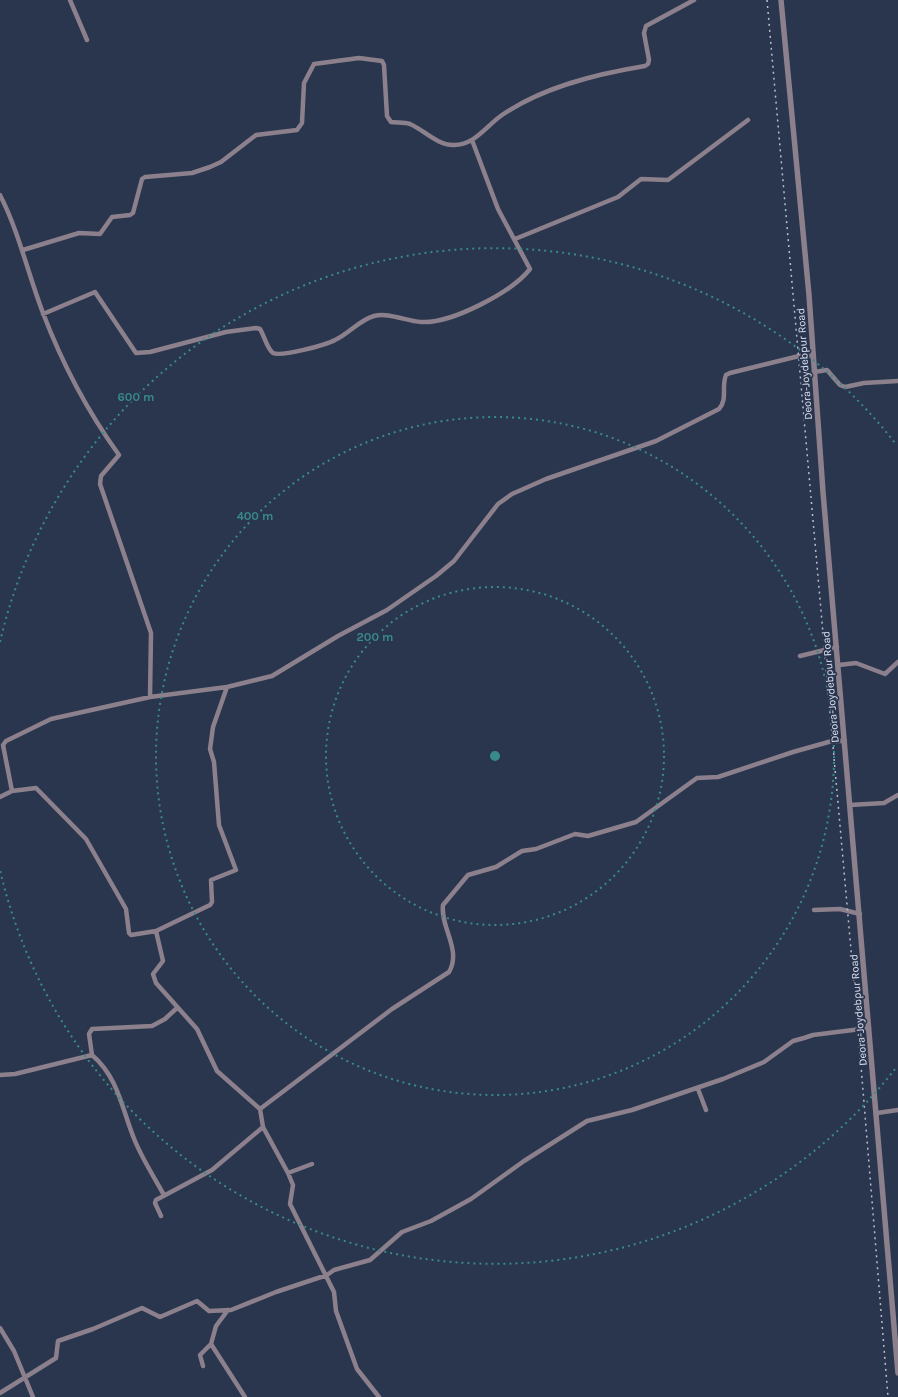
<svg xmlns="http://www.w3.org/2000/svg" width="898" height="1397" viewBox="0 0 898 1397" font-family="Karla,sans-serif">
<rect width="100%" height="100%" fill="#2a354e"/>
<g fill="none" stroke-linecap="round" stroke-linejoin="round">
<path stroke="#8b808b" stroke-width="4.5" d="M 70,0 L 87,40
M 0,195 C 19,232 28,274 43,313 C 62,363 88,412 119,455 L 101,476 L 100,484 L 151,633 L 150,697
M 515,239 L 618,197 L 641,179 L 668,180 L 748,120
M 23,250 L 79,233 L 100,234 L 112,217 L 130,215 L 133,213 L 142,179 L 145,177 L 192,173 L 210,167 L 221,162 L 256,135 L 297,130 L 302,123 L 304,83 L 314,64 L 359,58 L 382,61 L 384,65 L 387,116 L 391,122 C 397,123 404,122 410,124 C 424,130 437,145 453,145 C 474,146 486,126 502,115 C 543,87 596,74 645,66 L 648,64 L 649,60 L 644,33 L 646,26 L 694,0
M 43,314 L 95,292 L 136,353 L 150,352 L 226,332 L 256,328 L 260,329 C 264,335 267,349 273,353 C 281,357 326,345 335,340 C 349,334 359,320 374,316 C 388,312 406,321 421,322 C 451,324 512,292 530,269 L 498,209 L 472,140
M 814,372 L 827,370 L 840,385 L 845,387 L 864,383 L 898,381
M 800,656 L 837,647
M 839,665 L 856,663 L 885,674 L 898,662
M 12,791 L 3,745 L 6,741 L 51,719 L 150,697 L 227,687 L 272,676 L 338,636 L 387,610 L 436,576 L 454,561 L 498,504 L 512,494 L 546,479 L 656,441 L 719,409 C 728,399 721,387 726,375 L 730,373 L 799,356 L 813,356
M 0,797 L 12,791 L 36,788 L 86,839 L 126,909 L 129,933 L 131,935 L 156,931 L 210,905 L 212,902 L 211,880 L 236,870 L 219,825 L 214,762 L 210,749 L 213,727 L 227,687
M 850,805 L 884,803 L 898,795
M 814,910 L 840,909 L 860,914
M 156,931 L 163,961 L 153,974 L 156,983 L 197,1029 L 217,1071 L 260,1109 L 263,1127 L 288,1173 L 293,1185 L 290,1204 L 334,1292 L 336,1311 L 357,1369 L 379,1397
M 0,1075 L 15,1074 L 92,1055
M 698,1089 L 706,1110
M 260,1109 L 392,1009 L 449,972 C 462,950 440,927 443,905 L 468,875 L 496,867 L 522,851 L 536,849 L 575,834 L 588,836 L 636,822 L 697,778 L 718,777 L 793,752 L 832,741 L 845,741
M 877,1113 L 898,1110
M 288,1173 L 312,1164
M 164,1195 C 154,1177 143,1160 135,1141 C 122,1110 119,1078 92,1055 L 89,1034 L 92,1029 L 152,1026 L 165,1019 L 177,1008
M 161,1216 L 155,1203 L 156,1200 L 212,1170 L 263,1127
M 0,1328 L 14,1351 L 33,1397
M 211,1344 L 245,1397
M 203,1366 L 200,1355 L 211,1344 L 216,1326 L 228,1310
M 0,1393 L 56,1358 L 58,1341 L 93,1329 L 142,1308 L 160,1317 L 197,1301 L 209,1311 L 231,1310 L 276,1292 L 327,1275 L 334,1270 L 370,1260 L 402,1232 L 431,1221 L 471,1199 L 524,1161 L 587,1121 L 632,1110 L 723,1079 L 764,1062 L 793,1041 L 804,1038 L 813,1035 L 869,1028"/>
<path stroke="#8b808b" stroke-width="5.5" d="M 781,0 L 809,295 L 823,492 L 898,1373"/>
<path stroke="#b7bfd1" stroke-width="1.5" stroke-dasharray="2 4" stroke-linecap="butt" d="M 767,0 L 858,1029 L 888,1397"/>
</g>
<g fill="none" stroke="#388b88" stroke-width="2" stroke-dasharray="2 4">
<circle cx="495" cy="756" r="169"/>
<circle cx="495" cy="756" r="339"/>
<path d="M895 1069A508 508 0 0 1 0 870M0 642A508 508 0 0 1 895 443"/>
</g>
<g text-anchor="middle" stroke-width="3.5" stroke-linejoin="round" paint-order="stroke">
<g font-size="11" fill="#dae1f1" stroke="#2a354e">
<text transform="translate(804 364) rotate(-94)" y="4">Deora-Joydebpur Road</text>
<text transform="translate(830 687) rotate(-95)" y="4">Deora-Joydebpur Road</text>
<text transform="translate(858 1010) rotate(-95)" y="4">Deora-Joydebpur Road</text>
</g>
</g>
<circle cx="495" cy="756" r="6" fill="#388b88" stroke="#2a354e" stroke-width="2"/>
<g font-size="12" text-anchor="middle" font-weight="bold" fill="#388b88" stroke="#2a354e" stroke-width="3.5" stroke-linejoin="round" paint-order="stroke">
<text x="136" y="401">600 m</text>
<text x="255" y="520">400 m</text>
<text x="375" y="641">200 m</text>
</g>
</svg>
